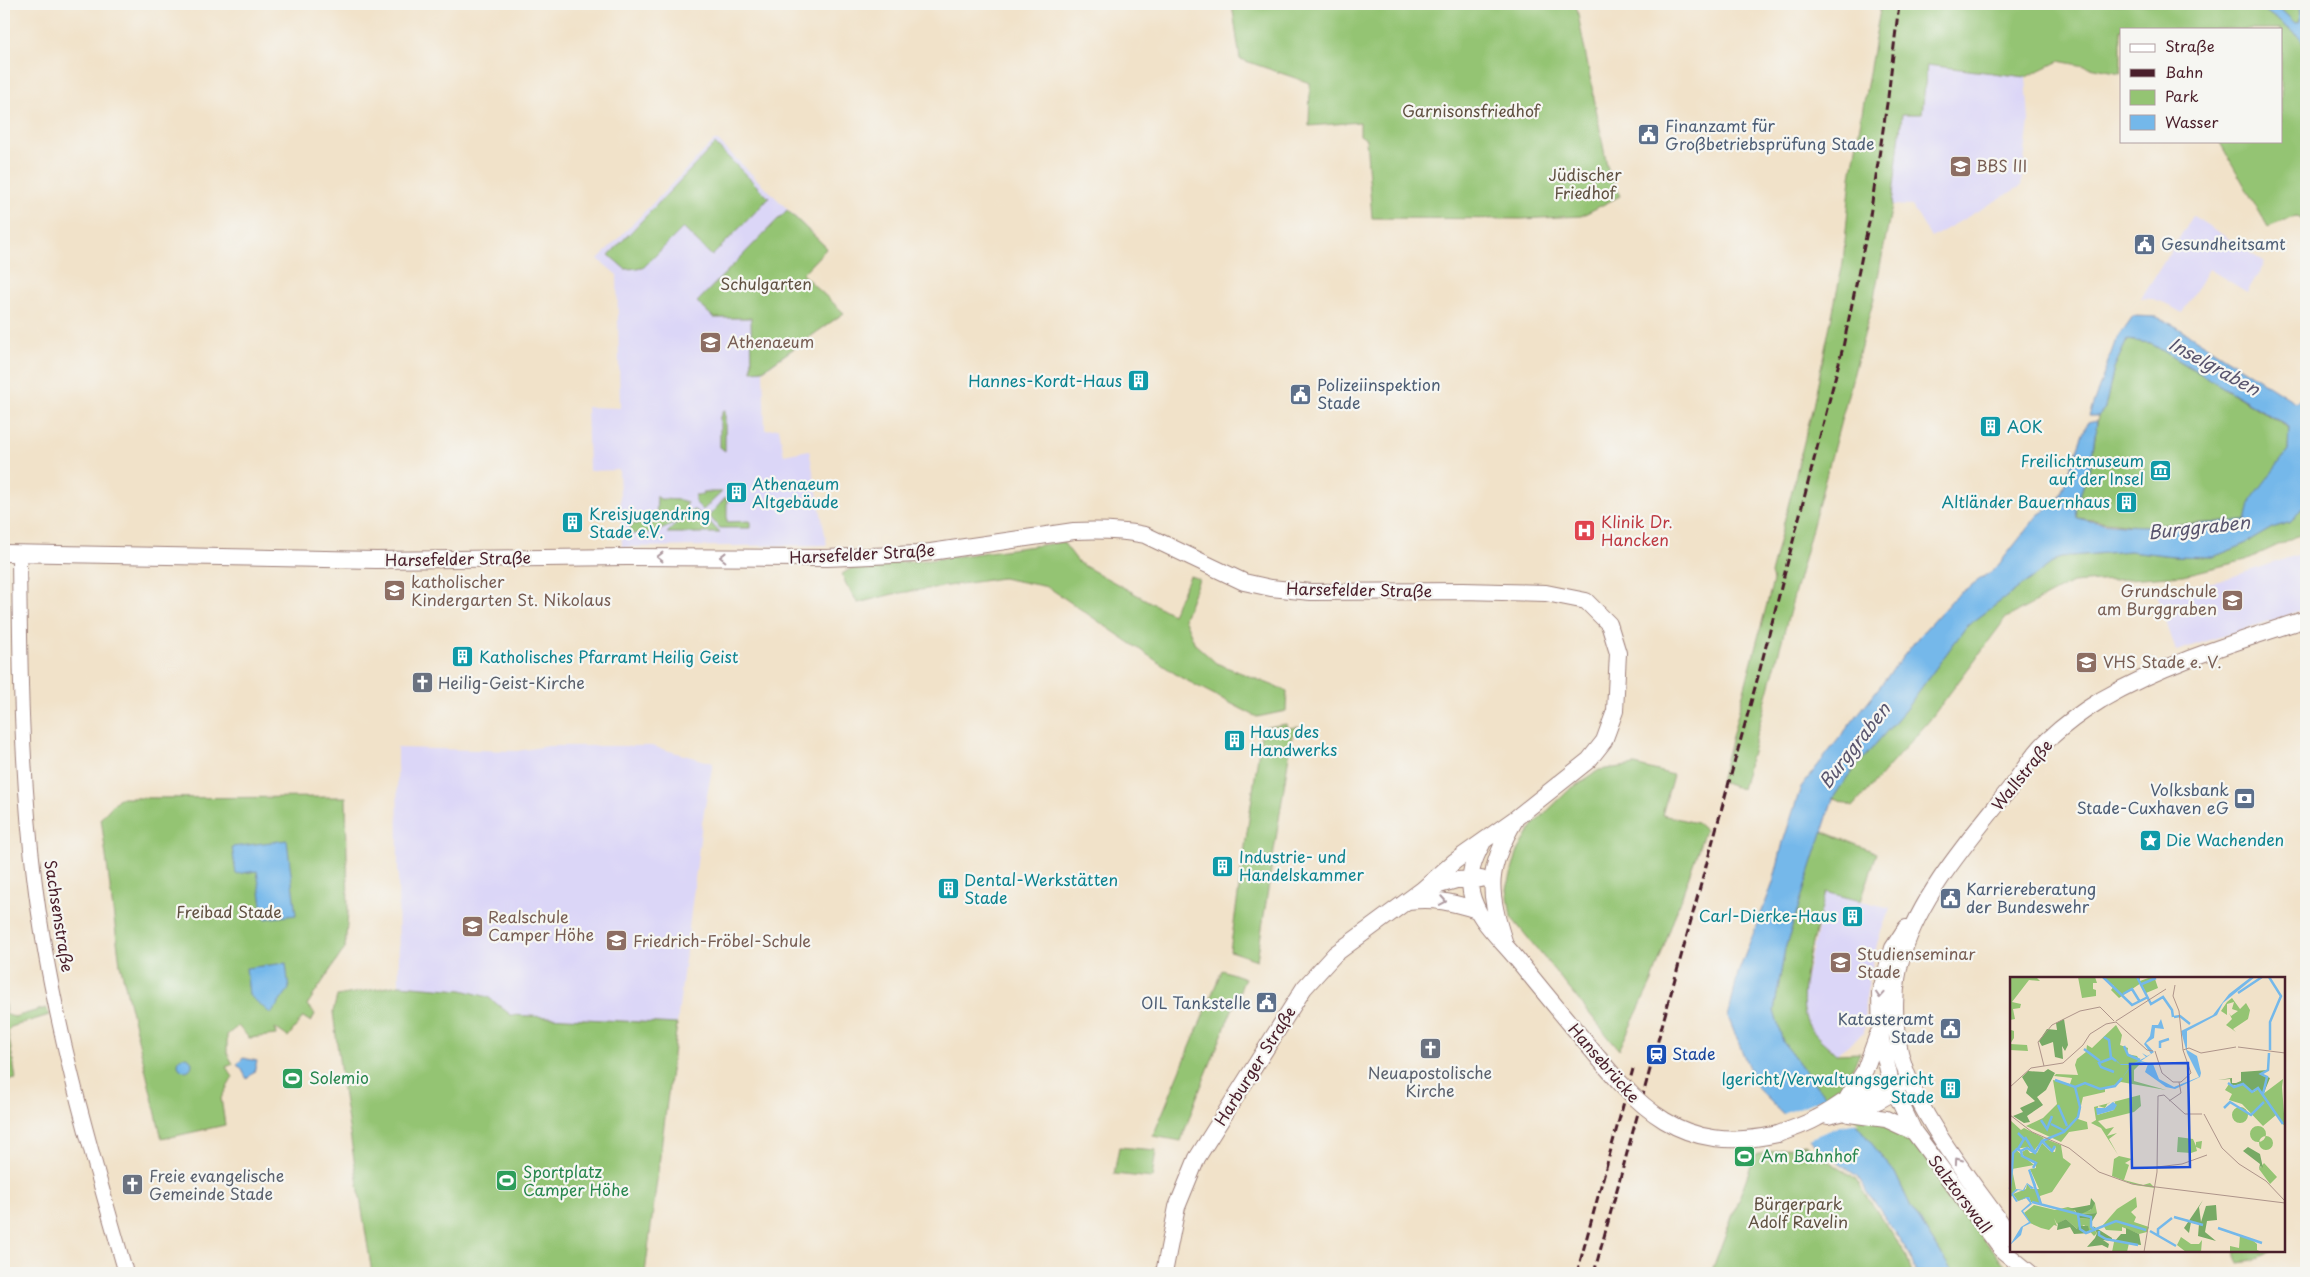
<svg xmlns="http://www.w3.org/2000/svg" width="2310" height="1277" viewBox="0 0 2310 1277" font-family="'Playpen Sans',sans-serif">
<rect width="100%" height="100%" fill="#f6f6f2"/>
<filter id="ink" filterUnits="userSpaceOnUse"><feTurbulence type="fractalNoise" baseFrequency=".02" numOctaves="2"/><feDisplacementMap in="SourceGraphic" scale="10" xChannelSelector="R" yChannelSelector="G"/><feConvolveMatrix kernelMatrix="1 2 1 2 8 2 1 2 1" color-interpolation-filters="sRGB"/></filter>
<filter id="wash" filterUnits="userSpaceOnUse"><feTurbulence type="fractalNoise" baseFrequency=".0096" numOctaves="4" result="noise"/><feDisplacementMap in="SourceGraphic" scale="20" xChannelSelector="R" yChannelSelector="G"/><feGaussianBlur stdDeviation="1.12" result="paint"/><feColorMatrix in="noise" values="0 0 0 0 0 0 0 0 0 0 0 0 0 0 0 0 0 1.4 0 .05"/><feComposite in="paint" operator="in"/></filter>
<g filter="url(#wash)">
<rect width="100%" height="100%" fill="#f1e2c9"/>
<path fill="#dbd6f7" d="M 1927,65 L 2026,77 L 2029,121 L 2021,186 L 1931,238 L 1912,206 L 1892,205 L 1902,113 L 1922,114 Z
M 714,141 L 718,141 L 827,248 L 802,274 L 844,313 L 763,371 L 765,430 L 779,428 L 784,455 L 809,450 L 827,545 L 622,547 L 619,470 L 589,471 L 587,407 L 620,408 L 617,275 L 598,259 Z
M 2193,216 L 2265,262 L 2247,292 L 2209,269 L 2182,313 L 2165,303 L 2153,299 L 2141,298 Z
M 2306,552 L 2306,609 L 2176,651 L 2156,591 L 2219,581 Z
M 548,746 L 651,746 L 713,763 L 702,823 L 677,1024 L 511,1015 L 488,997 L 462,990 L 399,985 L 397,748 L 517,751 Z
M 1826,892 L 1890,908 L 1879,937 L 1870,974 L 1865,1004 L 1864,1033 L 1836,1054 L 1814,1033 L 1807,1022 L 1803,1008 L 1803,988 Z"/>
<path fill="#94c473" stroke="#6f724f" d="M 1232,4 L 1576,4 L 1607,166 L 1620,196 L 1581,216 L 1522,219 L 1372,218 L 1366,139 L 1360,135 L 1360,122 L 1309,126 L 1310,83 L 1240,59 Z
M 1881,4 L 2256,4 L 2300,37 L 2306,50 L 2306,220 L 2296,216 L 2268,227 L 2219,141 L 2281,141 L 2281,29 L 2121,29 L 2121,73 L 2059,61 L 2026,77 L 1927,65 L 1922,114 L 1902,114 L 1892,205 L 1874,298 L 1742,789 L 1720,782 L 1773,581 L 1771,574 L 1813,406 L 1843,263 L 1851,177 Z
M 2275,4 L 2299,4 L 2300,21 L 2295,23 Z
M 715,144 L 769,198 L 712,256 L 683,228 L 643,268 L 625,269 L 609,255 Z
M 787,210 L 827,248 L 802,274 L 844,313 L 763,370 L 752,371 L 751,318 L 714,318 L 697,302 Z
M 2127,340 L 2150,343 L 2289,428 L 2288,451 L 2252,500 L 2246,521 L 2138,526 L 2077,518 L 2076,506 L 2091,464 L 2098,416 L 2105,408 L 2114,368 Z
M 722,411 L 725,411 L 725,451 L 720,447 L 720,416 L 722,416 Z
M 703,492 L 722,492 L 703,510 L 695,502 L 695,495 L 702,495 Z
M 657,496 L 660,499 L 680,500 L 687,502 C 682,529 652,534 630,534 L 630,524 L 656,523 Z
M 727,496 L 727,522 L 750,521 L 750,528 L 720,528 L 709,516 Z
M 2306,503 L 2306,532 L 2246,560 L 2184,575 L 2072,583 L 2006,618 L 1929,721 L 1853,807 L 1833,798 L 1848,776 L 1905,710 L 1966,627 L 2060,557 L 2129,551 L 2174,556 L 2213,557 L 2243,545 L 2272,528 L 2291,522 Z
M 694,510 L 708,520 L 720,533 L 667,533 L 689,511 Z
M 1063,542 L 1079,563 L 1172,614 L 1190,576 L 1199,579 L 1184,618 L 1195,644 L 1216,663 L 1287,691 L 1286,711 L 1257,717 L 1180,677 L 1048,587 L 1002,578 L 893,594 L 858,603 L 846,584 L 842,574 L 855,566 L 929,560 Z
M 1286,724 L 1287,728 L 1299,727 L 1292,736 L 1257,960 L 1230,951 L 1262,728 Z
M 1635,765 L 1673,775 L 1662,815 L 1697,823 L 1705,830 L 1652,981 L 1619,1050 L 1511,917 L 1507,889 L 1517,853 L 1534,824 L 1569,790 L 1599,770 Z
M 346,797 L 348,913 L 345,948 L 307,1005 L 315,1014 L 311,1022 L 303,1017 L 288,1037 L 275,1028 L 276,1035 L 249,1038 L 238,1026 L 227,1035 L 227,1053 L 233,1064 L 226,1067 L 233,1077 L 221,1098 L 225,1125 L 162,1139 L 120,964 L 101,818 L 119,798 Z
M 1822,831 L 1877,853 L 1861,901 L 1826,892 C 1818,924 1794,992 1807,1022 C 1813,1035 1826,1044 1836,1054 L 1860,1053 L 1850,1073 L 1883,1125 L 1904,1135 L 1925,1156 L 1967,1218 L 2011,1273 L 1953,1273 L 1911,1207 L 1895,1173 L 1853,1120 L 1818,1088 L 1783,1042 L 1774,1011 L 1785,949 Z
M 1222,970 L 1245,978 L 1196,1099 L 1181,1141 L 1153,1136 Z
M 399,985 L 462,990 L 488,997 L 511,1015 L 677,1024 L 645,1273 L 372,1273 L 343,1090 L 333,1012 L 337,996 Z
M 4,999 L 6,1013 L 14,1017 L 46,1008 L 49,1015 L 11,1027 L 8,1032 L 16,1079 L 4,1081 Z
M 1805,1144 L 1817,1154 L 1855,1178 L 1907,1257 L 1912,1273 L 1711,1273 L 1755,1155 Z
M 1119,1147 L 1156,1150 L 1152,1178 L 1114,1174 Z
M 2236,1251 L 2275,1251 L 2253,1260 L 2238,1262 L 2236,1259 Z"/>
<path fill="#74b8ea" stroke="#5f6c8a" d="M 2256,4 L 2275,4 L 2295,23 L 2300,21 L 2299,4 L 2306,4 L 2306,50 L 2300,37 Z
M 2133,316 L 2157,317 L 2177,327 L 2295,402 L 2306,396 L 2306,503 L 2291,522 L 2272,528 L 2243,545 L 2213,557 L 2174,556 L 2129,551 L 2060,557 L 1966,627 L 1905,710 L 1848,776 L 1833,798 L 1785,949 L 1774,1011 L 1783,1042 L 1818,1088 L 1853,1120 L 1895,1173 L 1911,1207 L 1953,1273 L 1916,1273 L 1910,1255 L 1857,1176 L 1820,1150 L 1757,1088 L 1728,1017 L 1738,973 L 1773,883 L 1783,842 L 1801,787 L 1920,635 L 1956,596 L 1996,568 L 2038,515 L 2058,502 L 2087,423 L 2097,421 L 2091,464 L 2076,506 L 2077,518 C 2132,532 2190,524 2246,521 L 2251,500 L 2288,451 L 2289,427 L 2150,343 L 2127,340 L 2114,368 L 2105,408 L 2098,416 L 2089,416 L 2115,342 Z
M 287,840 L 296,915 L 264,919 L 257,871 L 236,874 L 232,847 Z
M 286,963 L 289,989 L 271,1014 L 249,995 L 246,968 Z
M178 1064a7 7 0 1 1 14 0a7 7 0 1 1-14 0Z
M 243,1058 L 257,1061 L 254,1072 L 247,1079 L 241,1068 L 237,1065 Z"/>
<path fill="#f1e2c9" d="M 1830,1095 L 1859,1123 L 1840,1126 L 1806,1140 L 1781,1115 Z"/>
</g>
<g filter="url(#ink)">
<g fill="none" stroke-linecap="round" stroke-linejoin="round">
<defs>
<path id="tertiary" d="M 19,555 C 20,662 21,769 34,876 C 50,1011 88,1142 126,1273"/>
<path id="secondary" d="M 4,553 L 376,560 L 627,557 L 827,558 L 917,554 L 1074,531 C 1098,530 1121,530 1145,535 L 1244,582 L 1271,588 L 1311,592 L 1463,591 L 1546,593 L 1586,601 L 1609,624 L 1618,653 L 1615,711 L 1604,741 L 1589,760 L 1516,818 L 1455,861 L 1422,890 L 1335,954 L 1304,988 L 1197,1158 L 1177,1207 L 1164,1273
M 1482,844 C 1474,859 1468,874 1471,892 C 1477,920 1498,936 1516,958 C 1538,985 1560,1012 1582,1038
M 1429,888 L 1456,880 L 1481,879
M 1408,901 C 1435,898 1451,902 1477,910
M 1906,928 L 1893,948 L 1880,993 L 1881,1040 L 1891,1083 L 1914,1132 L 2002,1250 L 2030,1273
M 1504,941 C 1487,890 1487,868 1515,820
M 1848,1097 L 1865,1070 L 1878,1034
M 1849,1114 L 1886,1119 L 1914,1132
M 1828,1116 C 1852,1111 1884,1104 1901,1084
M 1778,1134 C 1791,1129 1805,1125 1817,1118 C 1843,1106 1869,1076 1900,1085
M 2011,1237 C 1974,1183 1915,1115 1900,1052 C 1893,1021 1893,984 1903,953 C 1923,891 1971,838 2011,787 C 2023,771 2034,752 2049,739 C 2064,725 2083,711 2101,700 C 2165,663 2236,642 2306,619"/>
</defs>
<use href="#tertiary" stroke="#9e807a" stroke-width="16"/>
<use href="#secondary" stroke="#9e807a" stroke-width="18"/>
<use href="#tertiary" stroke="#fff" stroke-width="14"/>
<use href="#secondary" stroke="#fff" stroke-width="16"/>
<path stroke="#4a1f2b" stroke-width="3" stroke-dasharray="8 4" stroke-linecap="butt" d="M 1577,1273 L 1633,1069
M 1594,1273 L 1759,673 L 1843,347 L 1869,222 L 1888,97 L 1899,4"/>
<defs>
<path id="secondary-bridge" d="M 1582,1038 C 1639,1108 1680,1156 1778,1134"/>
</defs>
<use href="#secondary-bridge" stroke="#9e807a" stroke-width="18" stroke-linecap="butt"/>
<use href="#secondary-bridge" stroke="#fff" stroke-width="16"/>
</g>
<defs><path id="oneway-chevron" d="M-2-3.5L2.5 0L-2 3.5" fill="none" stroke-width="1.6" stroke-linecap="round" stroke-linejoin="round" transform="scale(1.25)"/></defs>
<g stroke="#ae9aa0">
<use href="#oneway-chevron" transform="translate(660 557) rotate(-180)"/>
<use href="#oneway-chevron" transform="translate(723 557) rotate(-179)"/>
<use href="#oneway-chevron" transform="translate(1443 901) rotate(10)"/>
<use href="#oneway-chevron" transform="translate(1880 995) rotate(94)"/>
<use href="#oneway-chevron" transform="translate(1958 1161) rotate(-125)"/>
</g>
</g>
<defs>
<symbol id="civic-square" viewBox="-11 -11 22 22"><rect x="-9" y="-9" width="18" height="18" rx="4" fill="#5c6f8a" stroke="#f6f6f2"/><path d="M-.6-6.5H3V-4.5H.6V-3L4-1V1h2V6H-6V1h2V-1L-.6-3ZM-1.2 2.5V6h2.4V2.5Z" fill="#fff"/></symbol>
<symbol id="school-square" viewBox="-11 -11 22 22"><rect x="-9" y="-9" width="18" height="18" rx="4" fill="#8d6e63" stroke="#f6f6f2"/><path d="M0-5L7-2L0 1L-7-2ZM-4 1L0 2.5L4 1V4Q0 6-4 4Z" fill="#fff"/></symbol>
<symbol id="building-square" viewBox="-11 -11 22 22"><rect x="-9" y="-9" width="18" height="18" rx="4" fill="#0f9aa8" stroke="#f6f6f2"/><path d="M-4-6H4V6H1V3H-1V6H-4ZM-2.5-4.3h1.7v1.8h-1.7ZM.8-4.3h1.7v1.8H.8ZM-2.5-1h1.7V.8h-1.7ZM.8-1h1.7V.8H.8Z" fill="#fff"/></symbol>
<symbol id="museum-square" viewBox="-11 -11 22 22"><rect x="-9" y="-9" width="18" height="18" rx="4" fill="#0f9aa8" stroke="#f6f6f2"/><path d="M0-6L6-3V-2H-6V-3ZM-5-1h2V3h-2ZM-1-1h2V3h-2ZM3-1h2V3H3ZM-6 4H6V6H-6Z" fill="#fff"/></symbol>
<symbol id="hospital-square" viewBox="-11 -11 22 22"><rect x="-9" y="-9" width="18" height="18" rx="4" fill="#e0444e" stroke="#f6f6f2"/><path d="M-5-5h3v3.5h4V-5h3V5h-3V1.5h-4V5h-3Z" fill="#fff"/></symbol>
<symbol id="university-square" viewBox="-11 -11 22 22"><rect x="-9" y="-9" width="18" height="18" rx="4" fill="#8d6e63" stroke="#f6f6f2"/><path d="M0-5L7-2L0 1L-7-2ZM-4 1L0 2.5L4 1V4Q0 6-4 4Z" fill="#fff"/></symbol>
<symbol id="church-square" viewBox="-11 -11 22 22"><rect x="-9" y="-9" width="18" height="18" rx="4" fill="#6b7280" stroke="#f6f6f2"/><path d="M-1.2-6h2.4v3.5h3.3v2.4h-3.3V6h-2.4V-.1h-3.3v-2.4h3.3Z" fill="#fff"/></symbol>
<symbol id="bank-square" viewBox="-11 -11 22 22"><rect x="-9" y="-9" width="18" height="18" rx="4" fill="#5c6f8a" stroke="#f6f6f2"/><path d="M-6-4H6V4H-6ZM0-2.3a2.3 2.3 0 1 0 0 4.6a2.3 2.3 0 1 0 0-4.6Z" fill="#fff"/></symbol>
<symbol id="sight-square" viewBox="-11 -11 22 22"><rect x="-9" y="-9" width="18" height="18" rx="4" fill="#0f9aa8" stroke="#f6f6f2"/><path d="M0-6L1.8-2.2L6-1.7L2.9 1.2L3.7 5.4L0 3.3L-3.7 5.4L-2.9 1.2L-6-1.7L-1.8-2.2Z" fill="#fff"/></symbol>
<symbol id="station-square" viewBox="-11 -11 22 22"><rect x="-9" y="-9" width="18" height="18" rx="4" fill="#1a4fb4" stroke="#f6f6f2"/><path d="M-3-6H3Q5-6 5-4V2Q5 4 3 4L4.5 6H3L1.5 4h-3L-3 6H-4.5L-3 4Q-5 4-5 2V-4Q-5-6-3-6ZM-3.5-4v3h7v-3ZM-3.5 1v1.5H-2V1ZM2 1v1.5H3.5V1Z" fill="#fff"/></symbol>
<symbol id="stadium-square" viewBox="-11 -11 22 22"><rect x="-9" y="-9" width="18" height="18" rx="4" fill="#2e9e5b" stroke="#f6f6f2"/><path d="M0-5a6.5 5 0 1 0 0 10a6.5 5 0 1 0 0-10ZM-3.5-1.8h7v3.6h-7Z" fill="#fff"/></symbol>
</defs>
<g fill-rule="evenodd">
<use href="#civic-square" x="1636" y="122" width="25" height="25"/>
<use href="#school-square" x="1948" y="154" width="25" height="25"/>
<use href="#civic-square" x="2132" y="232" width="25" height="25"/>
<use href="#school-square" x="698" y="330" width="25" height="25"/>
<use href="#building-square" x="1126" y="368" width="25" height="25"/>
<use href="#civic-square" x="1288" y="382" width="25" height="25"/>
<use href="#building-square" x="1978" y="414" width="25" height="25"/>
<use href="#museum-square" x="2148" y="458" width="25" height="25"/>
<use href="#building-square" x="724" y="480" width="25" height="25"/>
<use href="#building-square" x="2114" y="490" width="25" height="25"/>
<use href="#building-square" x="560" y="510" width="25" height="25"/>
<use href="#hospital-square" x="1572" y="518" width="25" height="25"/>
<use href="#school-square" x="382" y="578" width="25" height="25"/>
<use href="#school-square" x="2220" y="588" width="25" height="25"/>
<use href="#building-square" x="450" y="644" width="25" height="25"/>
<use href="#university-square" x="2074" y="650" width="25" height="25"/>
<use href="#church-square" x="410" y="670" width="25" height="25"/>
<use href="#building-square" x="1222" y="728" width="25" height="25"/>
<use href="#bank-square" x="2232" y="786" width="25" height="25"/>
<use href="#sight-square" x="2138" y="828" width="25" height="25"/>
<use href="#building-square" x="1210" y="854" width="25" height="25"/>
<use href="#building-square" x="936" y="876" width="25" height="25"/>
<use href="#civic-square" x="1938" y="886" width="25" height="25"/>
<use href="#building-square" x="1840" y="904" width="25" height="25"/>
<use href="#school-square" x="460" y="914" width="25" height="25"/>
<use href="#school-square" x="604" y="928" width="25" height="25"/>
<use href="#university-square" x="1828" y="950" width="25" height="25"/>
<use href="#civic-square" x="1254" y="990" width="25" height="25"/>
<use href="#civic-square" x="1938" y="1016" width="25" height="25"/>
<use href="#church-square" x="1418" y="1036" width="25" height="25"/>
<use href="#station-square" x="1644" y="1042" width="25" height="25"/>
<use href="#stadium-square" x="280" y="1066" width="25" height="25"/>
<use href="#building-square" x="1938" y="1076" width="25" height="25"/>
<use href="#stadium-square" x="1732" y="1144" width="25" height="25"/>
<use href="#stadium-square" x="494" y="1168" width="25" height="25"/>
<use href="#church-square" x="120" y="1172" width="25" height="25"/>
</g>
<g text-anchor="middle" stroke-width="4.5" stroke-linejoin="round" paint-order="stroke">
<g font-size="16" fill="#605141" stroke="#f6f6f2">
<text x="1471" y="117">Garnisonsfriedhof</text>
<text x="1585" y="181">Jüdischer<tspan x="1585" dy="18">Friedhof</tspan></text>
<text x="766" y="290">Schulgarten</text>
<text x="229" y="918">Freibad Stade</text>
<text x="1798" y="1210">Bürgerpark<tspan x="1798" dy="18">Adolf Ravelin</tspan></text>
</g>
<g font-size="16" fill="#4e5e75" stroke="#f6f6f2" text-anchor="start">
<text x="1665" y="132">Finanzamt für<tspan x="1665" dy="18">Großbetriebsprüfung Stade</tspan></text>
<text x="2161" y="250">Gesundheitsamt</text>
<text x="1317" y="391">Polizeiinspektion<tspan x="1317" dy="18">Stade</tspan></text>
<text x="2229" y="796" text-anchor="end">Volksbank<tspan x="2229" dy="18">Stade-Cuxhaven eG</tspan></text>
<text x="1966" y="895">Karriereberatung<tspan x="1966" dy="18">der Bundeswehr</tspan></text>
<text x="1251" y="1009" text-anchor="end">OIL Tankstelle</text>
<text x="1934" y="1025" text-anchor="end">Katasteramt<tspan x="1934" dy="18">Stade</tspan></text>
</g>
<g font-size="16" fill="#785e54" stroke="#f6f6f2" text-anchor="start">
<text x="1976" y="172">BBS III</text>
<text x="727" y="348">Athenaeum</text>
<text x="411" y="588">katholischer<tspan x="411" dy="18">Kindergarten St. Nikolaus</tspan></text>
<text x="2217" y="597" text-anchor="end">Grundschule<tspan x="2217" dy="18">am Burggraben</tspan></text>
<text x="2103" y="668">VHS Stade e. V.</text>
<text x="488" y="923">Realschule<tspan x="488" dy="18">Camper Höhe</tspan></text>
<text x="633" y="947">Friedrich-Fröbel-Schule</text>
<text x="1857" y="960">Studienseminar<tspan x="1857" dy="18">Stade</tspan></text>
</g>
<g font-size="16" fill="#0d838f" stroke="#f6f6f2" text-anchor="start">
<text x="1122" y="387" text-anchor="end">Hannes-Kordt-Haus</text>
<text x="2007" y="433">AOK</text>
<text x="2144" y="467" text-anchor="end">Freilichtmuseum<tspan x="2144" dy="18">auf der Insel</tspan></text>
<text x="752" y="490">Athenaeum<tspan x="752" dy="18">Altgebäude</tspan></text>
<text x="2110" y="508" text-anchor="end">Altländer Bauernhaus</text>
<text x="589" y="520">Kreisjugendring<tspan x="589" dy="18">Stade e.V.</tspan></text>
<text x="479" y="663">Katholisches Pfarramt Heilig Geist</text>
<text x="1250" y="738">Haus des<tspan x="1250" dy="18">Handwerks</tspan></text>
<text x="2166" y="846">Die Wachenden</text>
<text x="1239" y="863">Industrie- und<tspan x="1239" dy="18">Handelskammer</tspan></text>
<text x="964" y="886">Dental-Werkstätten<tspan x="964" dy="18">Stade</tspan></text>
<text x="1837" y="922" text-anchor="end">Carl-Dierke-Haus</text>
<text x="1934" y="1085" text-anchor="end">lgericht/Verwaltungsgericht<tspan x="1934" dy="18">Stade</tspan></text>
</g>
<g font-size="16" fill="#be3a42" stroke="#f6f6f2" text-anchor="start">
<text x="1601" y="528">Klinik Dr.<tspan x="1601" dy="18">Hancken</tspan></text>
</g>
<g font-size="16" fill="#4a1f2b" stroke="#f6f6f2">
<text transform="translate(862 554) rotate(-3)" y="6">Harsefelder Straße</text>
<text transform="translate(458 559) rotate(-1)" y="6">Harsefelder Straße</text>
<text transform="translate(1359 590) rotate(1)" y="6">Harsefelder Straße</text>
<text transform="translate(2022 775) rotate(-51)" y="6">Wallstraße</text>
<text transform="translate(59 916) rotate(81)" y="6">Sachsenstraße</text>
<text transform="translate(1604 1063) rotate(49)" y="6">Hansebrücke</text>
<text transform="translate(1255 1066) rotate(-58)" y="6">Harburger Straße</text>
<text transform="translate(1960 1194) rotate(53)" y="6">Salztorswall</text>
</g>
<g font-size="16" fill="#5b616d" stroke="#f6f6f2" text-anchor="start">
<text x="438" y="689">Heilig-Geist-Kirche</text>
<text x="1430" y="1079" text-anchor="middle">Neuapostolische<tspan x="1430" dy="18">Kirche</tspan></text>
<text x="149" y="1182">Freie evangelische<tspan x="149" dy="18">Gemeinde Stade</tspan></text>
</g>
<g font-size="16" fill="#164399" stroke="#f6f6f2" text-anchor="start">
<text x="1672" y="1060">Stade</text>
</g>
<g font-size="16" fill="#27864d" stroke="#f6f6f2" text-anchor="start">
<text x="309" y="1084">Solemio</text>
<text x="1761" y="1162">Am Bahnhof</text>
<text x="523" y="1178">Sportplatz<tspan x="523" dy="18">Camper Höhe</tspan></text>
</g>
<g font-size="18" font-style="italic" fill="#59556e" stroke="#f6f6f2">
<text transform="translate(2214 367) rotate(29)" y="6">Inselgraben</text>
<text transform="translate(2199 528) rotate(-6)" y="6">Burggraben</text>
<text transform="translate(1855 746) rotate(-52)" y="6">Burggraben</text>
</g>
</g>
<g transform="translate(2010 977)">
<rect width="275" height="275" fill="#f1e2c9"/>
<path d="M 0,0 L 26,0 L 30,4 L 19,3 L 2,25 L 11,27 L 10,31 L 3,32 L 5,42 L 0,43 L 1,53 L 4,54 L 4,61 L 0,67 L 17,68 L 18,74 L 0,73 ZM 68,0 L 85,0 L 87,6 L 83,6 L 83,12 L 86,13 L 86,19 L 72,21 ZM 92,0 L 130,0 L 130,4 L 141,0 L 145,2 L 148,11 L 136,16 L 131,6 L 109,21 L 101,13 L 104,9 ZM 222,21 L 230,32 L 236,26 L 240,33 L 238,42 L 223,52 L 226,55 L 216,48 L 222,42 L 219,36 L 221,39 L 228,34 L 222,32 L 224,25 L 217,27 L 217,38 L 211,34 L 217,25 ZM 106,48 L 112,58 L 110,68 L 118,71 L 117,77 L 127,79 L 131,86 L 124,93 L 124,104 L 156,113 L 111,105 L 95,112 L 95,115 L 73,120 L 68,142 L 77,145 L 78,152 L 59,155 L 51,165 L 16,149 L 33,141 L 47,127 L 43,103 L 60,107 L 62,101 L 44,99 L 46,97 L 68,98 L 65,88 L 67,82 L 76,75 L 77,68 L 82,71 ZM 273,102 L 272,110 L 275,150 L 253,117 ZM 219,107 L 225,110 L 232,107 L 244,115 L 248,112 L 266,138 L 253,149 L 232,127 L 219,123 L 222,117 L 215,113 ZM 130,118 L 131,129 L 124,135 L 88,144 L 96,152 L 104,150 L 97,159 L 107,156 L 99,162 L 108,178 L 91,151 L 81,146 L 86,143 L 84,130 ZM 105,125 L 104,133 L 87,138 L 88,129 L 95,131 L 98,126 ZM222 138a8 8 0 1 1 16 0a8 8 0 1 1-16 0ZM 0,143 L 11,153 L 14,151 L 34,161 L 23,175 L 18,170 L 5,172 L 24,188 L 2,192 L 6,212 L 1,220 ZM240 157a8 8 0 1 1 16 0a8 8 0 1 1-16 0ZM249 166a7 7 0 1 1 14 0a7 7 0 1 1-14 0ZM 168,160 L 183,162 L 186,169 L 186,165 L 192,164 L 191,172 L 186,170 L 187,174 L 181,176 L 167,175 ZM 36,162 L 51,168 L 53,181 L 61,187 L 42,215 L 30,219 L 31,227 L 21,225 L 19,220 L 8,224 L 3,217 L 16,212 L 17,207 L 21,212 L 29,212 L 20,192 L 26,191 L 26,185 L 14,180 L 12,175 L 17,172 L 20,176 L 27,176 L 32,166 L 40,174 L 45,175 L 46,169 L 44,173 L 40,173 L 34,164 ZM 109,179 L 122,182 L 115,186 L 119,188 L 114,203 L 133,208 L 140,206 L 145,211 L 125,208 L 102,199 L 104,182 ZM 254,186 L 267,200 L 260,207 L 249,192 ZM 126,220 L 127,230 L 121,235 L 126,240 L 124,245 L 139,250 L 137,255 L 129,257 L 112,250 L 112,254 L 96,253 L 93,248 L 107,232 ZM 85,226 L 87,236 L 70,237 L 73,234 L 81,233 L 81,229 L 72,231 ZM 24,228 L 45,233 L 58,230 L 64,232 L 68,241 L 80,242 L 81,249 L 87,256 L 84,259 L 74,248 L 67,252 L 56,242 L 47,247 L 44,241 L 47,249 L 44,248 L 39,253 L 31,251 L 20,246 L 14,236 ZM 230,258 L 241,262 L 247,267 L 247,273 L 252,275 L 220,275 L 220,269 L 229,271 ZM 171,260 L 181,267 L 189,267 L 192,263 L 191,275 L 176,275 L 167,268 ZM 104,265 L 119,266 L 117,275 L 102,275 Z" fill="#94c473" fill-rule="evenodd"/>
<path d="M 54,42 L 58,68 L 55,74 L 52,69 L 53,82 L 45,80 L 43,65 L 32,69 L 29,64 L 37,52 L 47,53 L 46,46 ZM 38,92 L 45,96 L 36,113 L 27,120 L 33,128 L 17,139 L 20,145 L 14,146 L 3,139 L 13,135 L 10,131 L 25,124 L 16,116 L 18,110 L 12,100 L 18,94 L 34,95 ZM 258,93 L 251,97 L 260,101 L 253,118 L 248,112 L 241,115 L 232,107 L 221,109 L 220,102 L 208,103 L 222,101 L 222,106 L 226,106 L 231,104 L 231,95 ZM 238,170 L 250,177 L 253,191 L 251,189 L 249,192 L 250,187 L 233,174 ZM 81,221 L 85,226 L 82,232 L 71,237 L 87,236 L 81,246 L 80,242 L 68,241 L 65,233 L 58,232 L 80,228 ZM 193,223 L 189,230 L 191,245 L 196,229 L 206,228 L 207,243 L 197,244 L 195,255 L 206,264 L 188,259 L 189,247 L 181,245 L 179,256 L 174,251 ZM 56,242 L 67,252 L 69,249 L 78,249 L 80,256 L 64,257 L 60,250 L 47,253 L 48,246 ZM 83,249 L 102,261 L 102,264 L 93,263 L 99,267 L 98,271 L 92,268 L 77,270 L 85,261 L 87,256 ZM 116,251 L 129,257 L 131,268 L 104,265 L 111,257 L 116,257 Z" fill="#77aa65"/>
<path d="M 241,0 L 245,0 L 213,26 L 207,38 L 177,54 L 177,73 L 187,79 L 191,96 L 190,100 L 165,112 L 156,110 L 135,95 L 138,87 L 129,85 L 122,88 L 111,103 L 121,88 L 111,88 L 107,85 L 105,82 L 110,87 L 122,87 L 136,80 L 132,76 L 137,79 L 141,77 L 134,67 L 140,59 L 142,48 L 148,48 L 151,42 L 154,52 L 145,51 L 144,61 L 136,66 L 144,75 L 131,84 L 143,87 L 149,102 L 164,110 L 189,100 L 177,76 L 171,54 L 203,38 L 219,17 ZM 103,125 L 107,128 L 104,133 L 87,138 L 86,131 L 95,131 ZM 27,189 L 20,192 L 26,208 L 26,211 L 21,212 L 17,207 L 14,214 L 8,213 L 3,217 L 8,224 L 16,220 L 19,220 L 22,227 L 13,234 L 21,246 L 13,250 L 11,258 L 0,268 L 11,250 L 19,245 L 11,234 L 20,226 L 16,221 L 6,225 L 1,217 L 6,212 L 13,213 L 17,206 L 24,211 L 18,193 Z" fill="#74b8ea"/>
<path fill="none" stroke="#74b8ea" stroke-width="2.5" d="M 93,0 L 122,28 L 138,20M 127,0 L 141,27 L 153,20 L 162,33 L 163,40M 259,0 L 271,19 L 260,45 L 260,73M 132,7 L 146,1M 228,16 L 252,0M 113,17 L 122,12 L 130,25M 164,40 L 170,39 L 180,47M 94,60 L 99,63 L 101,81M 114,69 L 118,78 L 130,83M 150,71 L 150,65 L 159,62M 74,72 L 90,84M 104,95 L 91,90 L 89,86 L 102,81 L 106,84M 45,103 L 65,110M 218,106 L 224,110 L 233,107 L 242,115 L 248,111 L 273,147M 253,117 L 257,100 L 251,97 L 258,93 L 259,76M 48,128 L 57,149M 214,131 L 220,125 L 241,138 L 254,125M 31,143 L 37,152 L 42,139M 41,147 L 55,154M 15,160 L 25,176M 33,165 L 42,174 L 45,169M 8,172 L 14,162 L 8,156M 23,191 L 26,186 L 12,179 L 11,174 L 17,171 L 25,176 L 32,164 L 54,155 L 68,140 L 70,130 L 65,110 L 75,106 L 90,112 L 105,109 L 112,101M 2,192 L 3,176 L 7,172 L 11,174M 25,210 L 31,227M 0,212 L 2,192M 22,225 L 68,237 L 70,252 L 76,256 L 106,244 L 136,253M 68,237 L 81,240 L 81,250 L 86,253M 164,240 L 193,248M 208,251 L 252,266M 89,254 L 89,258 L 96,262 L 128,268M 140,254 L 166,269M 148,258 L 148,252 L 162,241"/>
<path fill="none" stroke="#ae948a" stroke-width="1" d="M 106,44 L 156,12M 106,45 L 137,73 L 143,74M 228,70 L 275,76M 173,73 L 179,71 L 191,76 L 226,70M 145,74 L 152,96 L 163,105 L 171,105 L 181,96 L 173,73 L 169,34 L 163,19 L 165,8M 34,89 L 28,65 L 42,48 L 70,34 L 90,30 L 104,44M 275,94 L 275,128M 0,110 L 21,91 L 53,86 L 73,68 L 80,57 L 96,47 L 106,45M 159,124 L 171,116 L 169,105M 194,137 L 212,171 L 229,187 L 256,204 L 275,224M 0,138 L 22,155 L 59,171 L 89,195 L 122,207 L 275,226M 147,190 L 172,187 L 197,178M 134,275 L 147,195 L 148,119 L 154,118 L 175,137 L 192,137"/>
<path fill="#1d4ed8" fill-opacity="0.15" stroke="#1d4ed8" stroke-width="2.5" d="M 178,86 L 180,190 L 122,191 L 120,87 Z"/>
<rect width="275" height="275" fill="none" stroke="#4a1f2b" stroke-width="2.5"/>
</g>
<rect width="2310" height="1277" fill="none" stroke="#f6f6f2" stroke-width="20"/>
<rect x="2120" y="28" width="162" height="115" fill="#f6f6f2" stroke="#b1a0a2"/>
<rect x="2130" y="44" width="25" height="8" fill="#ffffff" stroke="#b1a0a2"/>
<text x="2165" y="52" font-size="15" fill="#4a1f2b">Straße</text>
<rect x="2130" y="69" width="25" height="8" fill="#4a1f2b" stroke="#b1a0a2"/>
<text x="2165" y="78" font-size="15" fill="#4a1f2b">Bahn</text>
<rect x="2130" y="90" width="25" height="15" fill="#94c473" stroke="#b1a0a2"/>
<text x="2165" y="102" font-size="15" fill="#4a1f2b">Park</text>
<rect x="2130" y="115" width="25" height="15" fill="#74b8ea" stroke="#b1a0a2"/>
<text x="2165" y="128" font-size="15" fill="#4a1f2b">Wasser</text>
</svg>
